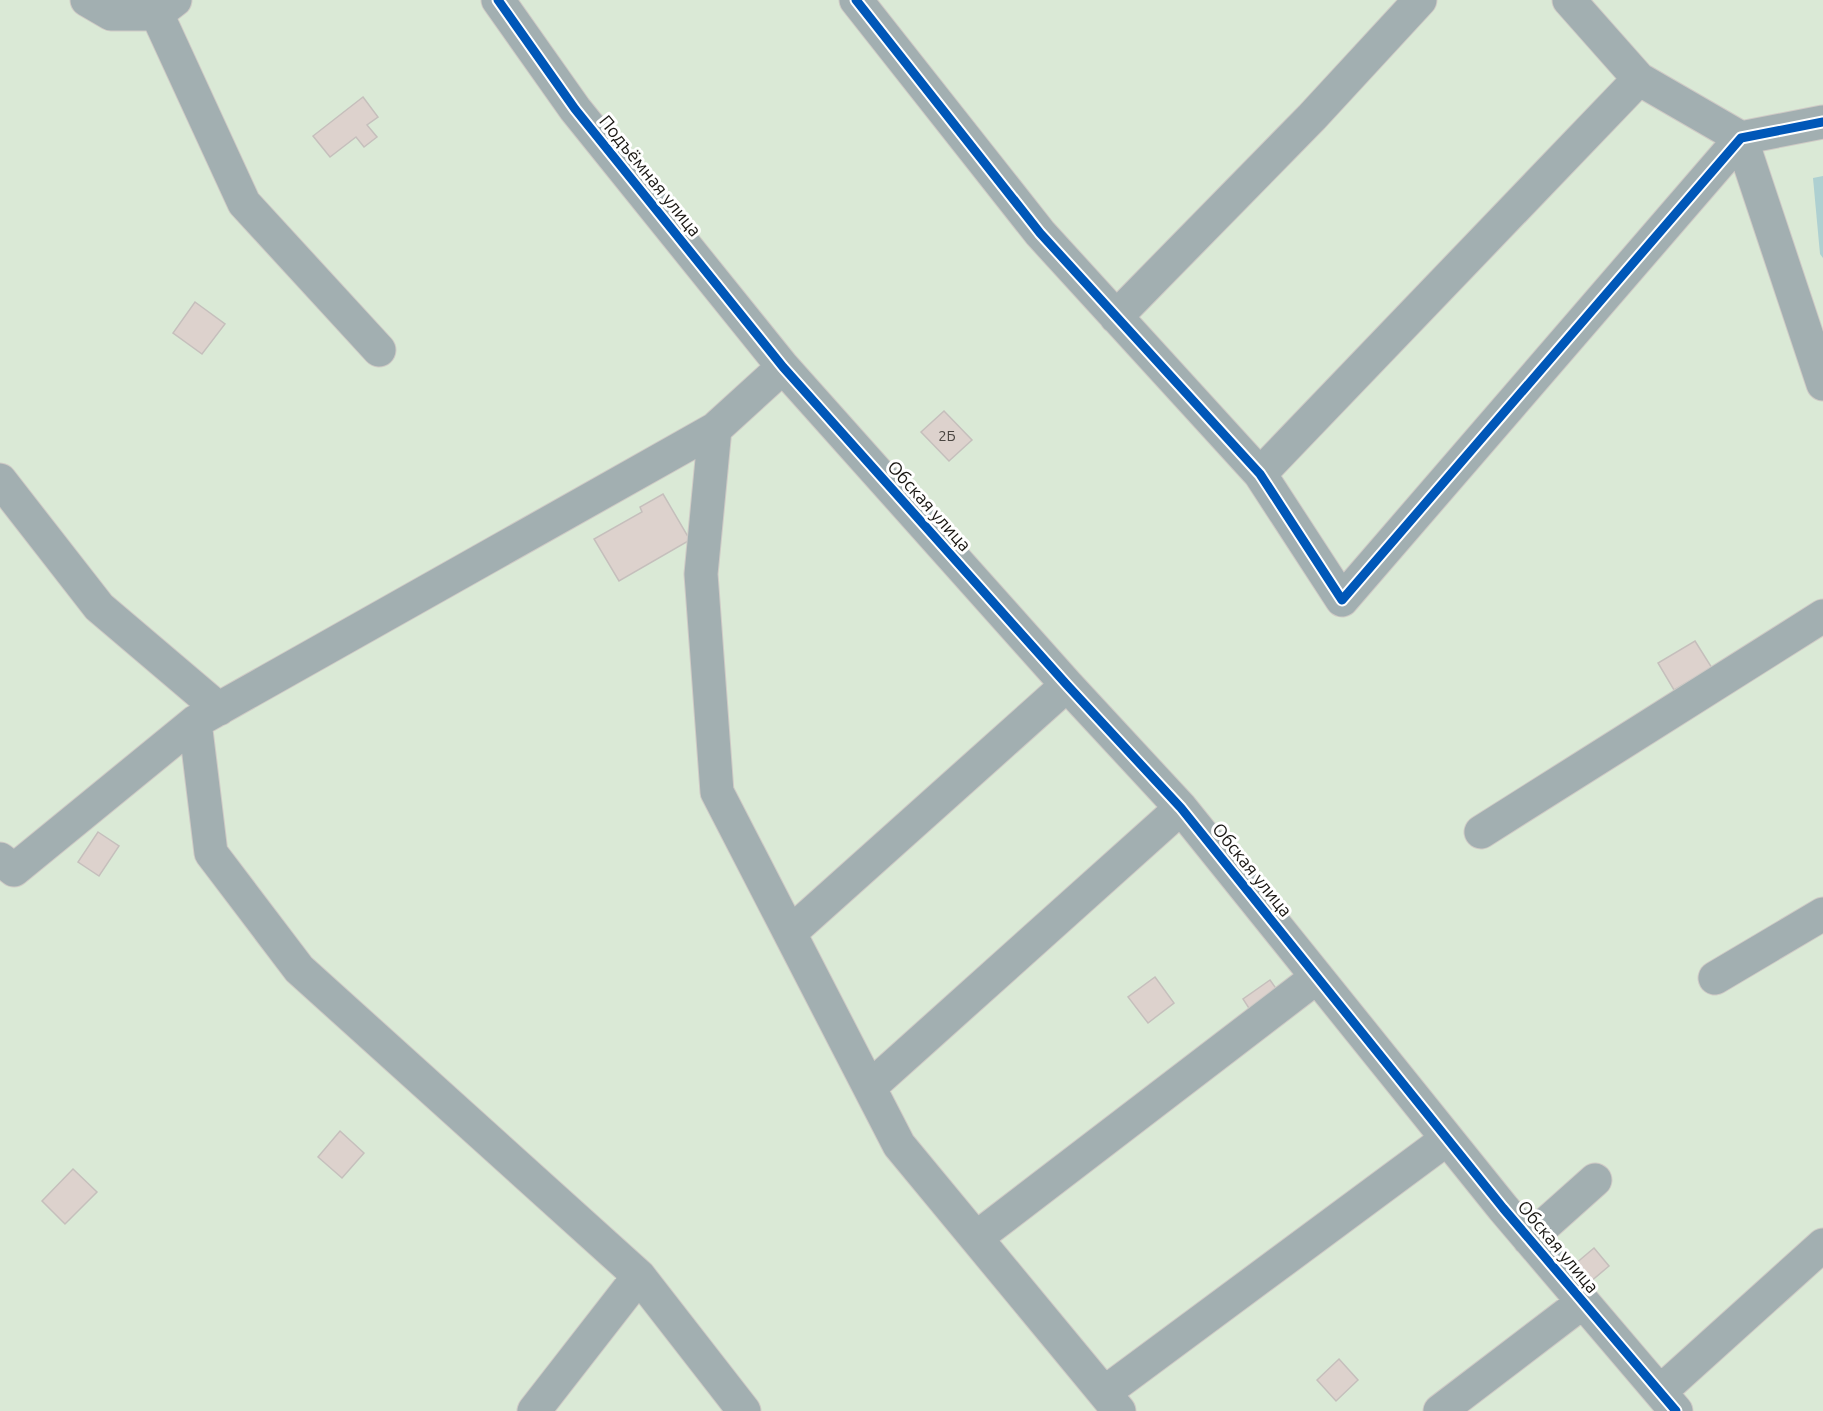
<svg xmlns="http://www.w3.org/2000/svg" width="1823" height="1411" viewBox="0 0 1823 1411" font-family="Ubuntu,sans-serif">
<rect width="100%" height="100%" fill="#f3ede7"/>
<path fill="#dae9d6" d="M 0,0 L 1823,0 L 1823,1411 L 0,1411 Z"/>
<path fill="#aed0d1" d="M 1823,176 L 1823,258 L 1820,254 L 1813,178 Z"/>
<path fill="#ddd2cd" stroke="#c5bfbc" stroke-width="1.5" d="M 363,97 L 378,117 L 367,125 L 377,137 L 364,147 L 356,137 L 330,157 L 313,136 Z
M 195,302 L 225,324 L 202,354 L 173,333 Z
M 944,411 L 972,440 L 949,461 L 921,432 Z
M 663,494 L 690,540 L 619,581 L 594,539 L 642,512 L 640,507 Z
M 1695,641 L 1712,668 L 1674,690 L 1658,663 Z
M 98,832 L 119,846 L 99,876 L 78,862 Z
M 1155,977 L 1174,1003 L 1148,1023 L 1128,997 Z
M 1270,980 L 1282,997 L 1254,1016 L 1243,999 Z
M 340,1131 L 364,1153 L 342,1178 L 318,1157 Z
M 73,1169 L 97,1192 L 65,1224 L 42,1201 Z
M 1594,1248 L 1609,1266 L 1583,1288 L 1568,1270 Z
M 1339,1359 L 1358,1380 L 1336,1401 L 1317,1380 Z"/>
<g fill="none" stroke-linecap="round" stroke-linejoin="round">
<defs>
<path id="minor" d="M 87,0 L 111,14 L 157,14 L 175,0
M 498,0 L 575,109 L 783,367 L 1067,685 L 1181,808 L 1503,1208 L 1676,1411
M 856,0 L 1040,233 L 1260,474 L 1342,600 L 1741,138 L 1823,122
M 1569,0 L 1639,79 L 1741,138 L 1823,384
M 157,14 L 244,203 L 379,350
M 1116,317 L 1312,117 L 1420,0
M 715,429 L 701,574 L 717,792 L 899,1145 L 1119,1411
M 1260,474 L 1639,79
M 0,480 L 99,607 L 219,709
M 195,722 L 211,853 L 299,969 L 639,1276 L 744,1411
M 1481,832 L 1823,616
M 0,859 L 14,870 L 195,722 L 715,429 L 783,367
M 790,933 L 1067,685
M 1715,978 L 1823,914
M 870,1087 L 1181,808
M 976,1238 L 1317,977
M 1529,1239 L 1595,1180
M 1660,1392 L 1823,1245
M 1104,1393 L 1447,1139
M 534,1411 L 639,1276
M 1440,1411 L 1583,1302"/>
</defs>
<use href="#minor" stroke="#cfcac6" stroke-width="35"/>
<use href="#minor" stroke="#a2afb1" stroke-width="33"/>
<defs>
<path id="cycleway" d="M 498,0 L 575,109 L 783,367 L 1067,685 L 1181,808 L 1503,1208 L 1676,1411
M 856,0 L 1040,233 L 1260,474 L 1342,600 L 1741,138 L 1823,122"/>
</defs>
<use href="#cycleway" stroke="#fff" stroke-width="13"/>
<use href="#cycleway" stroke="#0057b8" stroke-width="9"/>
</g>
<g text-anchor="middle" stroke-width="6" stroke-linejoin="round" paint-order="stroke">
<g font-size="15" fill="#4a4541">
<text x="947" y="441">2Б</text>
</g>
<g font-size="18" fill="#181511" stroke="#fff">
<text transform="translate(650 176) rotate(51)" y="6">Подъёмная улица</text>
<text transform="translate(929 506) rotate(48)" y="6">Обская улица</text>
<text transform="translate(1252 870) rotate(51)" y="6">Обская улица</text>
<text transform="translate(1558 1247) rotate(50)" y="6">Обская улица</text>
</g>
</g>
</svg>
